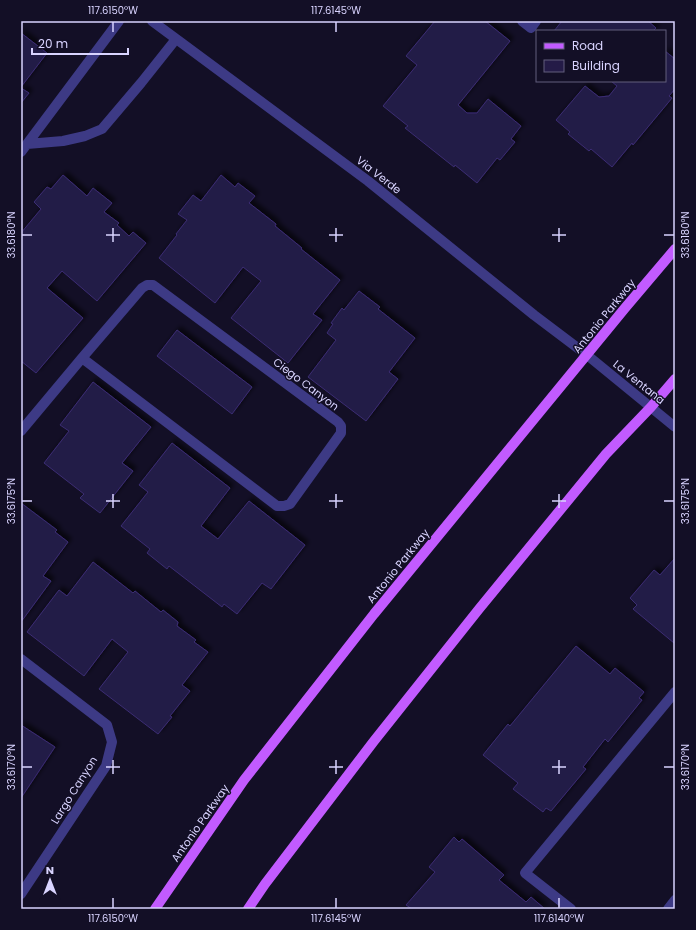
<svg xmlns="http://www.w3.org/2000/svg" width="696" height="930" viewBox="0 0 696 930" font-family="Poppins,sans-serif">
<defs>
<filter id="shadow"><feDropShadow dx="3.5" dy="-3.5" stdDeviation="2" flood-color="#0009"/></filter>
</defs>
<rect width="100%" height="100%" fill="#130f26"/>
<path fill="#241b47" stroke="#3b2d73" filter="url(#shadow)" d="M 435,21 L 485,21 L 510,41 L 458,105 L 467,113 L 477,113 L 488,99 L 521,126 L 511,139 L 515,142 L 500,160 L 497,158 L 477,183 L 455,165 L 454,167 L 405,128 L 408,126 L 383,106 L 417,65 L 406,56 Z
M 562,21 L 648,21 L 656,28 L 653,31 L 554,31 Z
M 21,33 L 47,53 L 21,87 Z
M 665,51 L 675,59 L 675,89 L 669,96 L 672,98 L 633,145 L 632,143 L 612,167 L 591,149 L 589,151 L 568,134 L 570,132 L 556,120 L 585,86 L 599,97 L 609,96 L 617,86 L 611,81 L 665,81 Z
M 21,88 L 29,93 L 21,103 Z
M 63,175 L 87,196 L 93,188 L 112,203 L 104,212 L 119,223 L 117,225 L 129,236 L 133,232 L 146,243 L 97,301 L 62,271 L 47,288 L 83,318 L 36,373 L 21,361 L 21,233 L 41,209 L 34,202 L 47,187 L 51,189 Z
M 221,175 L 235,187 L 238,183 L 255,196 L 249,203 L 276,224 L 275,226 L 302,248 L 301,249 L 340,280 L 313,314 L 322,320 L 288,363 L 231,318 L 261,281 L 243,267 L 215,303 L 159,258 L 177,235 L 176,234 L 187,220 L 178,214 L 193,195 L 201,201 Z
M 359,291 L 380,307 L 378,309 L 415,338 L 389,372 L 398,379 L 366,421 L 308,377 L 336,340 L 327,333 L 333,324 L 331,323 L 342,308 L 344,310 Z
M 177,330 L 252,387 L 232,414 L 157,356 Z
M 93,382 L 151,427 L 122,463 L 133,471 L 100,513 L 80,498 L 84,494 L 44,463 L 69,431 L 60,425 Z
M 172,443 L 230,488 L 201,526 L 218,539 L 249,501 L 305,545 L 271,589 L 262,583 L 237,614 L 224,604 L 222,607 L 169,566 L 167,569 L 147,553 L 150,549 L 121,526 L 148,492 L 139,485 Z
M 21,503 L 57,530 L 55,532 L 68,542 L 43,576 L 51,581 L 21,622 Z
M 675,558 L 675,642 L 674,643 L 633,609 L 637,605 L 630,598 L 654,570 L 660,575 Z
M 93,562 L 133,593 L 135,591 L 161,612 L 163,610 L 178,622 L 177,626 L 196,640 L 194,642 L 208,652 L 182,685 L 190,691 L 170,716 L 172,717 L 158,734 L 99,689 L 128,652 L 112,639 L 84,676 L 27,632 L 59,590 L 67,596 Z
M 576,646 L 610,674 L 615,668 L 644,692 L 639,698 L 642,700 L 608,742 L 605,739 L 583,767 L 586,769 L 551,811 L 546,808 L 543,812 L 513,789 L 518,783 L 483,755 L 508,724 L 510,726 Z
M 21,725 L 55,747 L 21,798 Z
M 454,837 L 459,842 L 462,839 L 504,875 L 499,880 L 526,902 L 531,897 L 545,909 L 412,909 L 406,905 L 435,872 L 429,867 Z"/>
<g fill="none" stroke-linecap="round" stroke-linejoin="round">
<path stroke="#3d3a85" stroke-width="10" d="M 571,909 L 525,873 L 675,692"/>
<path stroke="#3d3a85" stroke-width="10" d="M 152,21 L 368,181 L 534,315 L 587,355 L 675,427
M 522,21 L 531,28 L 536,21
M 27,144 L 63,141 L 85,136 L 102,129 L 141,83 L 176,39
M 21,152 L 119,21
M 21,431 L 82,358 L 142,288 L 147,285 L 153,285 L 338,422 L 341,426 L 341,433 L 290,504 L 284,506 L 277,506 L 82,358
M 21,659 L 107,725 L 112,742 L 106,766 L 21,894
M 668,909 L 675,900"/>
<path stroke="#c25bff" stroke-width="10" d="M 155,909 L 244,780 L 374,614 L 625,308 L 675,249
M 248,909 L 265,884 L 374,741 L 479,609 L 606,454 L 651,407 L 675,379"/>
</g>
<path fill="none" stroke="#d9d4ff" stroke-width="1.5" d="M 113,22 L 113,32M 336,22 L 336,32M 113,228 L 113,242M 336,228 L 336,242M 559,228 L 559,242M 22,235 L 32,235M 106,235 L 120,235M 329,235 L 343,235M 552,235 L 566,235M 664,235 L 674,235M 113,494 L 113,508M 336,494 L 336,508M 559,494 L 559,508M 22,501 L 32,501M 106,501 L 120,501M 329,501 L 343,501M 552,501 L 566,501M 664,501 L 674,501M 113,760 L 113,774M 336,760 L 336,774M 559,760 L 559,774M 22,767 L 32,767M 106,767 L 120,767M 329,767 L 343,767M 552,767 L 566,767M 664,767 L 674,767M 113,898 L 113,908M 336,898 L 336,908M 559,898 L 559,908"/>
<g text-anchor="middle" stroke-width="3" stroke-linejoin="round" paint-order="stroke">
<g font-size="11" fill="#d9d4ff" stroke="#130f26">
<text transform="translate(379 175) rotate(38)" y="4">Via Verde</text>
<text transform="translate(604 316) rotate(-51)" y="4">Antonio Parkway</text>
<text transform="translate(639 382) rotate(39)" y="4">La Ventana</text>
<text transform="translate(306 384) rotate(37)" y="4">Ciego Canyon</text>
<text transform="translate(398 566) rotate(-51)" y="4">Antonio Parkway</text>
<text transform="translate(74 790) rotate(-58)" y="4">Largo Canyon</text>
<text transform="translate(200 823) rotate(-55)" y="4">Antonio Parkway</text>
</g>
</g>
<rect width="696" height="930" fill="none" stroke="#130f26" stroke-width="44"/>
<rect x="536" y="30" width="130" height="52" fill="#130f26" stroke="#625e7d"/>
<rect x="544" y="43" width="20" height="6" fill="#c25bff" stroke="#625e7d"/>
<text x="572" y="50" font-size="12" fill="#d9d4ff">Road</text>
<rect x="544" y="60" width="20" height="12" fill="#241b47" stroke="#625e7d"/>
<text x="572" y="70" font-size="12" fill="#d9d4ff">Building</text>
<g transform="translate(50 880)" stroke="#130f26" stroke-width="3" paint-order="stroke">
<path d="M0-3L7 15L0 10L-7 15Z" fill="#d9d4ff"/>
<text y="-6" font-size="11" font-weight="bold" text-anchor="middle" fill="#d9d4ff">N</text>
</g>
<path d="M32 48v6h96v-6" fill="none" stroke="#d9d4ff" stroke-width="2"/>
<text x="38" y="48" font-size="12" fill="#d9d4ff" stroke="#130f26" stroke-width="3" paint-order="stroke">20 m</text>
<rect x="22" y="22" width="652" height="886" fill="none" stroke="#d9d4ff" stroke-width="1.5"/>
<g font-size="10" text-anchor="middle" fill="#d9d4ff">
<text x="113" y="14">117.6150°W</text>
<text x="336" y="14">117.6145°W</text>
<text transform="translate(11 235) rotate(-90)" y="4">33.6180°N</text>
<text transform="translate(685 235) rotate(-90)" y="4">33.6180°N</text>
<text transform="translate(11 501) rotate(-90)" y="4">33.6175°N</text>
<text transform="translate(685 501) rotate(-90)" y="4">33.6175°N</text>
<text transform="translate(11 767) rotate(-90)" y="4">33.6170°N</text>
<text transform="translate(685 767) rotate(-90)" y="4">33.6170°N</text>
<text x="113" y="922">117.6150°W</text>
<text x="336" y="922">117.6145°W</text>
<text x="559" y="922">117.6140°W</text>
</g>
</svg>
